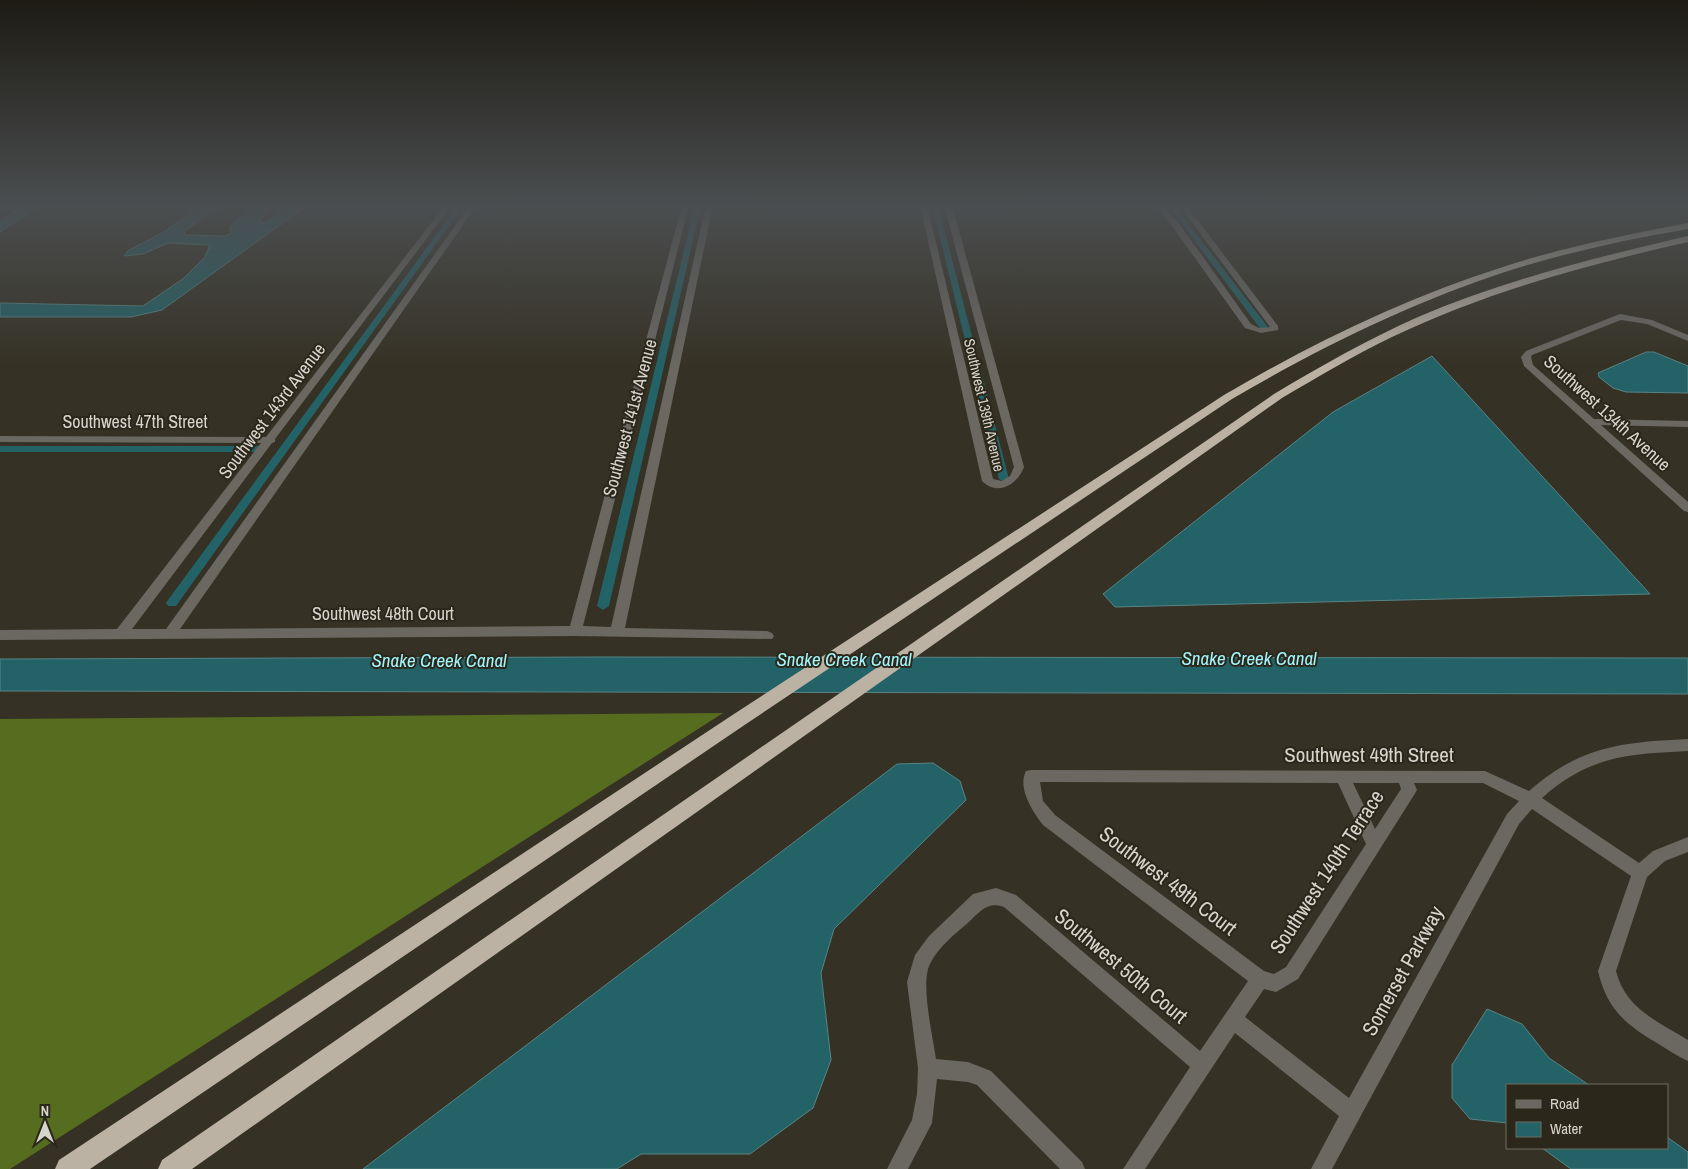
<svg xmlns="http://www.w3.org/2000/svg" width="1688" height="1169" viewBox="0 0 1688 1169" font-family="'Archivo Narrow',sans-serif">
<rect width="100%" height="100%" fill="#353124"/>
<path fill="#566c1f" d="M 723,713 L 10,1169 L 0,1169 L 0,719 Z"/>
<path fill="#236267" stroke="#598485" d="M 0,205 L 95,205 L 36,208 L 0,232 L 0,221 L 17,209 L 0,209 Z
M 201,205 L 254,205 L 253,207 C 244,209 235,205 226,207 C 212,211 195,223 184,232 L 185,235 L 225,236 L 231,233 L 230,227 C 240,214 253,210 270,208 L 259,222 L 264,223 L 291,205 L 313,205 L 302,209 L 162,310 L 131,317 L 0,317 L 0,303 L 143,306 L 184,278 L 205,257 L 210,245 L 168,243 L 143,254 L 124,256 L 129,250 L 164,232 Z
M 1646,352 L 1654,352 L 1688,366 L 1688,393 L 1626,392 L 1613,388 L 1599,377 L 1598,373 Z
M 1432,356 L 1650,594 L 1115,607 L 1103,594 L 1333,412 Z
M 599,657 L 1688,658 L 1688,694 L 0,691 L 0,659 Z
M 933,763 L 960,781 L 966,800 L 834,929 L 821,973 L 831,1060 L 813,1108 L 750,1154 L 641,1154 L 617,1169 L 363,1169 L 897,764 Z
M 1487,1009 L 1522,1024 L 1549,1058 L 1589,1085 L 1507,1085 L 1507,1123 L 1470,1119 L 1452,1098 L 1452,1065 Z
M 1667,1137 L 1688,1152 L 1688,1169 L 1571,1169 L 1542,1148 L 1667,1148 Z"/>
<g fill="none" stroke-linecap="round" stroke-linejoin="round">
<path fill="#236267" fill-rule="evenodd" d="M 458,205 L 464,205 L 176,606 L 168,606 L 166,603 L 168,600 Z
M 695,205 L 701,205 L 609,606 L 603,610 L 597,606 Z
M 932,205 L 938,205 L 1009,479 L 1007,481 L 1004,482 L 999,479 Z
M 1168,205 L 1174,205 L 1268,327 L 1268,331 L 1262,331 Z
M 0,446 L 258,446 L 263,449 L 258,452 L 0,452 Z"/>
<path fill="#6b6862" fill-rule="evenodd" d="M 445,205 L 452,205 L 275,439 L 275,442 L 272,443 L 132,629 L 166,629 L 470,205 L 477,205 L 180,629 L 570,626 L 682,205 L 689,205 L 583,626 L 611,627 L 706,205 L 713,205 L 625,628 L 767,631 L 772,633 L 774,636 L 772,639 L 575,636 L 0,640 L 0,630 L 117,629 L 261,443 L 0,442 L 0,436 L 266,437 Z
M 920,205 L 927,205 L 993,479 L 1002,481 L 1010,476 L 1014,467 L 944,205 L 952,205 L 1024,467 C 1018,484 998,497 982,481 Z
M 1155,205 L 1161,205 L 1178,222 L 1251,324 L 1259,328 L 1270,327 L 1179,205 L 1186,205 L 1278,326 L 1278,330 L 1261,333 L 1245,328 L 1172,226 Z
M 1620,314 L 1652,320 L 1688,335 L 1688,341 L 1647,324 L 1621,320 L 1532,355 L 1531,357 L 1533,365 L 1594,419 L 1688,421 L 1688,427 L 1601,425 L 1688,502 L 1688,512 L 1684,511 L 1524,366 L 1521,357 L 1526,351 Z
M 1688,739 L 1688,751 C 1627,754 1589,756 1542,798 L 1639,863 L 1653,851 L 1688,837 L 1688,852 L 1665,861 L 1647,877 L 1616,971 C 1625,1008 1658,1022 1688,1040 L 1688,1061 C 1677,1056 1667,1049 1657,1043 C 1625,1024 1607,1009 1598,971 L 1631,876 L 1532,809 L 1519,824 L 1332,1169 L 1311,1169 L 1339,1116 L 1235,1033 L 1145,1169 L 1123,1169 L 1190,1067 L 1004,907 C 988,901 980,911 969,922 C 955,934 938,947 930,964 C 920,983 933,1037 936,1059 L 968,1062 L 991,1071 L 1082,1162 L 1085,1169 L 1060,1169 L 977,1085 L 968,1082 L 937,1079 L 932,1123 L 908,1169 L 887,1169 L 912,1120 L 917,1094 L 918,1068 L 907,982 L 915,955 L 929,936 L 973,894 L 996,888 L 1016,895 L 1200,1051 L 1248,981 L 1043,825 C 1033,812 1017,788 1026,771 L 1031,770 L 1485,771 L 1529,791 C 1580,746 1623,742 1688,739 ZM 1040,782 L 1338,783 L 1366,844 L 1286,967 L 1274,974 L 1264,971 L 1055,815 L 1043,801 ZM 1353,783 L 1399,783 L 1401,789 L 1375,829 ZM 1414,783 L 1483,783 L 1519,801 L 1507,814 L 1349,1098 L 1245,1017 L 1264,989 L 1276,992 L 1298,979 L 1414,795 L 1417,790 Z"/>
<path fill="#bbb2a4" fill-rule="evenodd" d="M 1688,223 L 1688,229 C 1628,239 1569,252 1511,270 C 1412,302 1321,347 1232,399 L 746,724 L 90,1169 L 55,1169 L 59,1160 L 734,714 L 1224,395 C 1313,343 1405,298 1503,267 C 1563,247 1626,235 1688,223 Z
M 1688,236 L 1688,242 C 1586,265 1486,292 1392,337 C 1354,355 1318,377 1282,398 L 192,1169 L 158,1169 L 162,1160 L 1274,394 C 1321,366 1368,339 1418,317 C 1505,280 1597,257 1688,236 Z"/>
</g>
<linearGradient id="sky" x2="0" y2="1"><stop stop-color="#1d1b14"/><stop offset="0.56" stop-color="#4b4e50"/><stop offset="1" stop-color="#4b4e50" stop-opacity="0"/></linearGradient>
<rect width="1688" height="368" fill="url(#sky)"/>
<g text-anchor="middle" stroke-width="4" stroke-linejoin="round" paint-order="stroke">
<g font-size="15" fill="#d6d4cc" stroke="#2b271a">
<text transform="translate(984 405) rotate(77)" y="5">Southwest 139th Avenue</text>
</g>
<g font-size="18" fill="#d6d4cc" stroke="#2b271a">
<text transform="translate(272 411) rotate(-53)" y="6">Southwest 143rd Avenue</text>
<text transform="translate(1607 413) rotate(42)" y="6">Southwest 134th Avenue</text>
<text transform="translate(630 418) rotate(-75)" y="6">Southwest 141st Avenue</text>
<text x="135" y="428">Southwest 47th Street</text>
<text x="383" y="620">Southwest 48th Court</text>
</g>
<g font-size="19" font-style="italic" fill="#a1f5fc" stroke="#2b271a">
<text x="1249" y="665">Snake Creek Canal</text>
<text x="844" y="666">Snake Creek Canal</text>
<text x="439" y="667">Snake Creek Canal</text>
</g>
<g font-size="21" fill="#d6d4cc" stroke="#2b271a">
<text x="1369" y="762">Southwest 49th Street</text>
<text transform="translate(1327 872) rotate(-57)" y="7">Southwest 140th Terrace</text>
<text transform="translate(1168 881) rotate(37)" y="7">Southwest 49th Court</text>
<text transform="translate(1121 966) rotate(40)" y="7">Southwest 50th Court</text>
<text transform="translate(1403 971) rotate(-61)" y="7">Somerset Parkway</text>
</g>
</g>
<rect x="1506" y="1084" width="162" height="65" fill="#2b271a" stroke="#6f6c61"/>
<rect x="1516" y="1100" width="25" height="8" fill="#6b6862" stroke="#6f6c61"/>
<text x="1550" y="1109" font-size="15" fill="#d6d4cc">Road</text>
<rect x="1516" y="1122" width="25" height="15" fill="#236267" stroke="#6f6c61"/>
<text x="1550" y="1134" font-size="15" fill="#d6d4cc">Water</text>
<g transform="translate(45 1124)" stroke="#2b271a" stroke-width="4" paint-order="stroke">
<path d="M0-4L9 19L0 12L-9 19Z" fill="#d6d4cc"/>
<text y="-8" font-size="14" font-weight="bold" text-anchor="middle" fill="#d6d4cc">N</text>
</g>
</svg>
